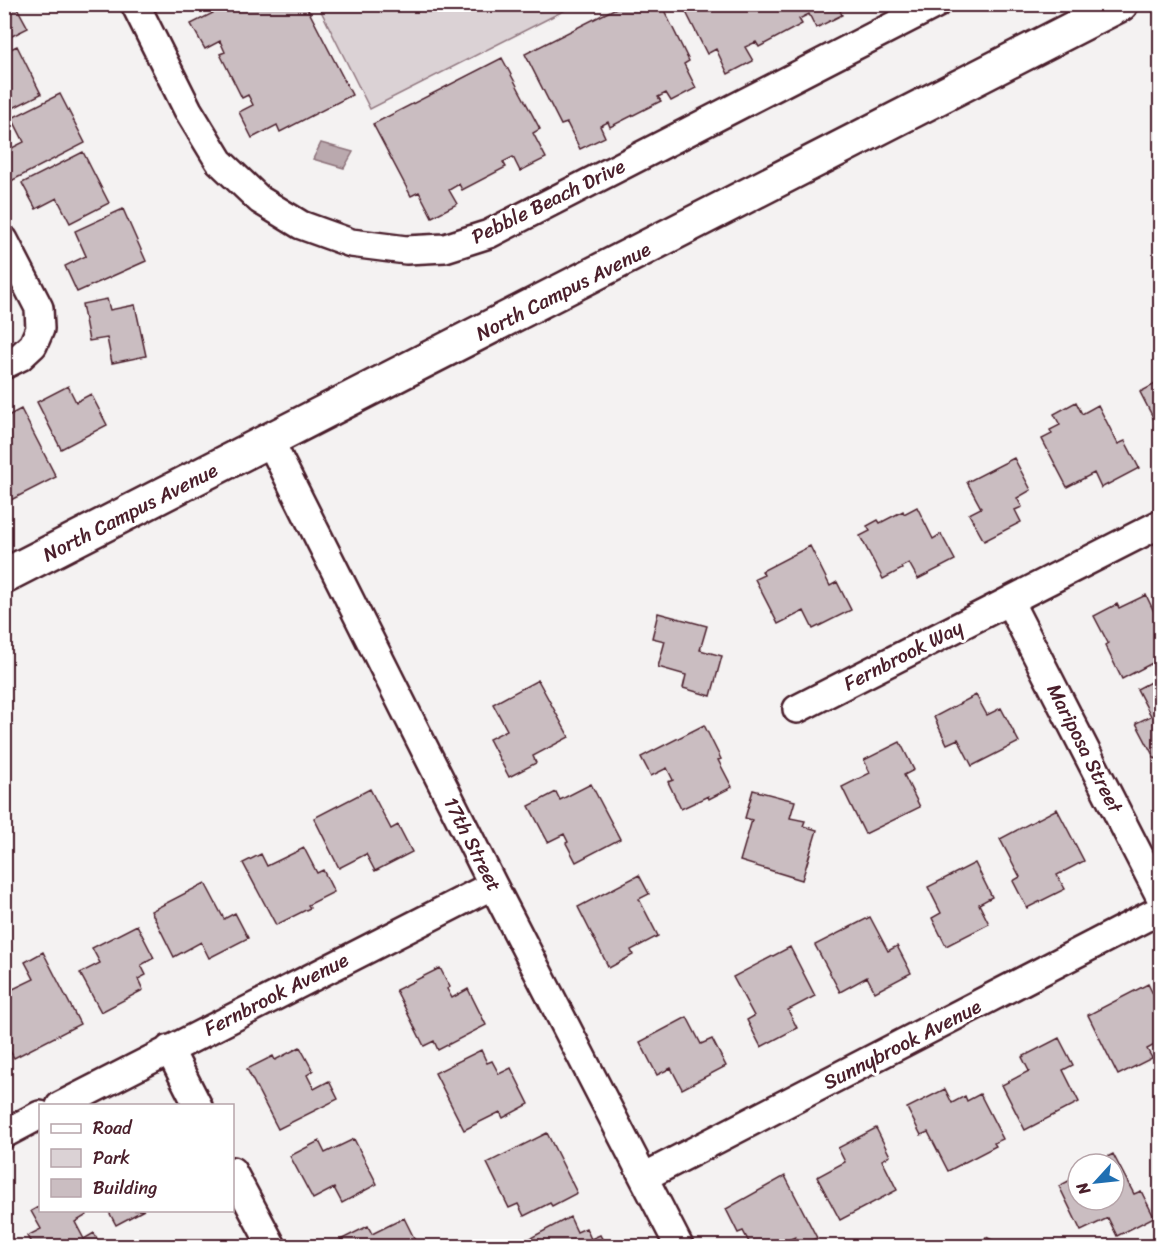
<svg xmlns="http://www.w3.org/2000/svg" width="1165" height="1251" viewBox="0 0 1165 1251" font-family="Sriracha,sans-serif">
<rect width="100%" height="100%" fill="#f4f2f2"/>
<filter id="ink" filterUnits="userSpaceOnUse"><feTurbulence type="fractalNoise" baseFrequency=".0167" numOctaves="2"/><feDisplacementMap in="SourceGraphic" scale="12" xChannelSelector="R" yChannelSelector="G"/><feConvolveMatrix kernelMatrix="1 2 1 2 8 2 1 2 1" color-interpolation-filters="sRGB"/></filter>
<g filter="url(#ink)">
<path fill="#dbd2d5" stroke="#927880" stroke-width="1.5" d="M 318,5 L 575,5 L 370,109 Z"/>
<path fill="#baa9ae" stroke="#8d727a" stroke-width="1.5" d="M 321,143 L 353,152 L 344,168 L 313,159 Z"/>
<path fill="#cabdc1" stroke="#4a1f2b" stroke-width="1.5" d="M 4,4 L 15,4 L 28,28 L 4,40 Z
M 214,4 L 305,4 L 352,95 L 280,132 L 277,125 L 252,138 L 239,112 L 253,105 L 248,95 L 242,98 L 220,54 L 225,52 L 220,41 L 205,49 L 191,24 L 217,11 Z
M 624,4 L 661,4 L 689,61 L 684,64 L 696,88 L 671,101 L 666,93 L 658,97 L 661,101 L 610,127 L 608,122 L 600,126 L 605,137 L 580,149 L 567,123 L 561,125 L 525,54 Z
M 682,4 L 837,4 L 842,15 L 816,28 L 809,14 L 799,19 L 802,24 L 759,47 L 756,42 L 745,47 L 753,61 L 728,74 L 716,49 L 707,54 Z
M 17,46 L 41,94 L 11,109 L 4,97 L 4,52 Z
M 502,58 L 540,129 L 533,133 L 546,158 L 520,171 L 513,157 L 503,162 L 506,167 L 462,190 L 459,184 L 449,190 L 457,204 L 432,217 L 419,192 L 411,196 L 373,124 Z
M 60,94 L 85,143 L 11,181 L 4,168 L 4,152 L 24,142 L 12,118 Z
M 83,152 L 109,203 L 70,223 L 57,198 L 36,209 L 22,183 Z
M 123,209 L 146,261 L 77,292 L 65,266 L 86,256 L 75,231 Z
M 107,299 L 110,310 L 135,305 L 146,356 L 112,363 L 107,338 L 89,341 L 82,304 Z
M 1159,382 L 1160,384 L 1160,431 L 1140,392 Z
M 68,386 L 76,402 L 91,394 L 107,425 L 61,449 L 37,402 Z
M 1076,402 L 1082,414 L 1098,405 L 1118,444 L 1125,441 L 1139,468 L 1101,488 L 1094,473 L 1067,487 L 1042,439 L 1052,434 L 1050,430 L 1060,425 L 1054,414 Z
M 21,409 L 56,477 L 5,503 L 4,418 Z
M 1014,458 L 1031,490 L 1017,498 L 1022,507 L 1015,510 L 1021,522 L 984,541 L 969,514 L 981,508 L 967,482 Z
M 917,507 L 933,539 L 941,534 L 955,560 L 918,579 L 909,563 L 901,567 L 902,569 L 883,579 L 860,536 L 870,531 L 867,526 L 878,520 L 880,523 L 903,511 L 904,514 Z
M 810,546 L 830,586 L 837,582 L 851,610 L 813,629 L 804,611 L 778,624 L 755,579 L 764,575 L 762,571 Z
M 1146,595 L 1158,620 L 1160,619 L 1160,659 L 1122,679 L 1105,645 L 1108,643 L 1094,616 L 1117,604 L 1119,608 Z
M 658,613 L 707,626 L 700,650 L 722,656 L 711,696 L 683,688 L 686,675 L 658,667 L 665,641 L 652,638 Z
M 1160,677 L 1160,756 L 1155,759 L 1136,723 L 1151,716 L 1137,689 Z
M 538,680 L 569,737 L 533,756 L 536,763 L 509,777 L 489,739 L 507,730 L 493,704 Z
M 976,695 L 987,715 L 1001,708 L 1019,742 L 972,766 L 958,739 L 947,744 L 934,717 Z
M 704,725 L 721,759 L 718,760 L 732,787 L 709,799 L 708,796 L 681,809 L 668,782 L 673,780 L 667,768 L 651,776 L 641,757 Z
M 900,742 L 914,770 L 904,775 L 920,807 L 865,834 L 842,787 L 870,773 L 864,760 Z
M 591,784 L 620,839 L 576,862 L 566,843 L 568,842 L 564,834 L 548,842 L 529,806 L 556,792 L 560,800 Z
M 370,789 L 391,829 L 398,825 L 412,852 L 375,871 L 366,854 L 339,868 L 314,818 Z
M 753,790 L 795,801 L 790,818 L 805,821 L 803,826 L 817,830 L 802,880 L 740,861 L 752,820 L 745,818 Z
M 1057,809 L 1084,861 L 1057,875 L 1065,889 L 1027,908 L 1013,881 L 1020,877 L 1000,839 Z
M 304,848 L 317,873 L 323,870 L 334,892 L 308,905 L 310,908 L 276,925 L 243,863 L 261,854 L 267,866 Z
M 975,863 L 992,897 L 979,904 L 989,924 L 946,946 L 932,918 L 941,913 L 928,887 Z
M 639,875 L 649,894 L 639,899 L 658,936 L 631,950 L 633,955 L 609,968 L 578,907 Z
M 205,883 L 224,919 L 235,913 L 248,938 L 209,958 L 201,942 L 174,957 L 151,911 Z
M 870,917 L 888,951 L 897,946 L 911,973 L 875,992 L 867,977 L 840,992 L 815,945 Z
M 137,925 L 154,958 L 141,965 L 146,975 L 138,979 L 143,990 L 101,1012 L 80,973 L 100,963 L 92,948 Z
M 790,947 L 815,996 L 788,1010 L 797,1028 L 761,1047 L 747,1020 L 754,1016 L 733,977 Z
M 43,952 L 80,1024 L 14,1058 L 4,1040 L 4,977 L 11,990 L 34,979 L 25,962 Z
M 440,968 L 450,987 L 447,989 L 452,998 L 468,989 L 486,1025 L 438,1050 L 434,1041 L 424,1046 L 396,990 Z
M 1148,984 L 1160,1008 L 1160,1011 L 1156,1014 L 1160,1022 L 1160,1042 L 1147,1049 L 1152,1058 L 1118,1075 L 1088,1015 Z
M 687,1017 L 701,1044 L 712,1039 L 726,1066 L 682,1089 L 671,1068 L 657,1075 L 640,1042 Z
M 1059,1038 L 1073,1065 L 1063,1070 L 1079,1102 L 1025,1130 L 1002,1085 L 1029,1071 L 1022,1057 Z
M 300,1047 L 313,1071 L 307,1075 L 314,1089 L 329,1081 L 338,1099 L 278,1129 L 247,1069 L 273,1056 L 275,1060 Z
M 481,1050 L 487,1063 L 492,1061 L 499,1074 L 511,1068 L 529,1104 L 503,1118 L 500,1112 L 464,1130 L 435,1073 Z
M 945,1089 L 952,1103 L 965,1096 L 967,1101 L 980,1094 L 1003,1139 L 994,1143 L 996,1146 L 948,1171 L 928,1132 L 921,1135 L 907,1108 Z
M 876,1128 L 890,1156 L 882,1160 L 897,1190 L 840,1220 L 817,1177 L 845,1162 L 838,1148 Z
M 547,1133 L 577,1193 L 552,1206 L 550,1203 L 524,1216 L 518,1204 L 509,1208 L 487,1163 Z
M 354,1139 L 377,1184 L 342,1203 L 334,1188 L 313,1199 L 290,1156 L 319,1141 L 325,1153 Z
M 1113,1154 L 1134,1194 L 1141,1191 L 1154,1217 L 1117,1236 L 1108,1218 L 1081,1231 L 1059,1186 L 1078,1176 L 1078,1200 L 1114,1200 L 1114,1164 L 1094,1164 Z
M 785,1176 L 817,1238 L 800,1246 L 795,1237 L 775,1246 L 751,1246 L 743,1231 L 738,1233 L 726,1209 Z
M 40,1206 L 40,1210 L 85,1210 L 87,1215 L 75,1222 L 84,1239 L 94,1233 L 101,1246 L 33,1246 L 27,1236 L 41,1229 L 31,1211 Z
M 108,1210 L 144,1210 L 116,1225 Z
M 570,1217 L 577,1232 L 586,1228 L 591,1239 L 600,1235 L 606,1246 L 528,1246 L 525,1241 Z
M 404,1218 L 418,1246 L 343,1246 L 340,1240 L 368,1226 L 372,1234 Z
M 986,1237 L 1004,1246 L 980,1246 Z"/>
<g fill="none" stroke-linecap="round" stroke-linejoin="round">
<defs>
<path id="minor" d="M 135,4 L 188,110 L 219,161 L 260,200 L 301,225 L 351,243 L 406,250 L 445,248 L 489,234 L 936,4
M 4,240 L 39,308 L 40,329 L 33,345 L 20,357 L 4,365
M 270,441 L 493,885 L 679,1246
M 1009,601 L 1160,896
M 797,709 L 1160,524
M 169,1049 L 198,1106
M 60,1106 L 493,885
M 4,1134 L 40,1115
M 232,1171 L 272,1246
M 644,1177 L 1160,910"/>
<path id="secondary" d="M 4,576 L 1121,4"/>
</defs>
<use href="#minor" stroke="#4a1f2b" stroke-width="32"/>
<use href="#secondary" stroke="#4a1f2b" stroke-width="38"/>
<use href="#minor" stroke="#fff" stroke-width="27"/>
<use href="#secondary" stroke="#fff" stroke-width="33"/>
</g>
</g>
<g text-anchor="middle" stroke-width="6" stroke-linejoin="round" paint-order="stroke">
<g font-size="20" fill="#4a1f2b" stroke="#fff">
<text transform="translate(548 201) rotate(-26)" y="7">Pebble Beach Drive</text>
<text transform="translate(563 291) rotate(-27)" y="7">North Campus Avenue</text>
<text transform="translate(130 512) rotate(-27)" y="7">North Campus Avenue</text>
<text transform="translate(903 655) rotate(-27)" y="7">Fernbrook Way</text>
<text transform="translate(1085 748) rotate(63)" y="7">Mariposa Street</text>
<text transform="translate(473 844) rotate(63)" y="7">17th Street</text>
<text transform="translate(276 994) rotate(-27)" y="7">Fernbrook Avenue</text>
<text transform="translate(902 1044) rotate(-27)" y="7">Sunnybrook Avenue</text>
</g>
</g>
<rect width="1165" height="1251" fill="none" stroke="#fff" stroke-width="24"/>
<rect x="12" y="12" width="1141" height="1227" fill="none" stroke="#4a1f2b" stroke-width="2" filter="url(#ink)"/>
<rect x="39" y="1104" width="195" height="108" fill="#ffffff" stroke="#b7a5aa" stroke-width="1.5"/>
<rect x="51" y="1124" width="30" height="9" fill="#ffffff" stroke="#b7a5aa" stroke-width="1.5"/>
<text x="93" y="1134" font-size="18" fill="#4a1f2b">Road</text>
<rect x="51" y="1149" width="30" height="18" fill="#dbd2d5" stroke="#b7a5aa" stroke-width="1.5"/>
<text x="93" y="1164" font-size="18" fill="#4a1f2b">Park</text>
<rect x="51" y="1179" width="30" height="18" fill="#cabdc1" stroke="#b7a5aa" stroke-width="1.5"/>
<text x="93" y="1194" font-size="18" fill="#4a1f2b">Building</text>
<g transform="translate(1096 1182) rotate(243)"><circle r="28" fill="#ffffff" stroke="#b7a5aa" stroke-width="1.5"/>
<path d="M0-4.5L10 22L0 15L-10 22Z" fill="#1f6fb2"/>
<text y="-9" font-size="16" font-weight="bold" text-anchor="middle" fill="#4a1f2b">N</text>
</g>
</svg>
